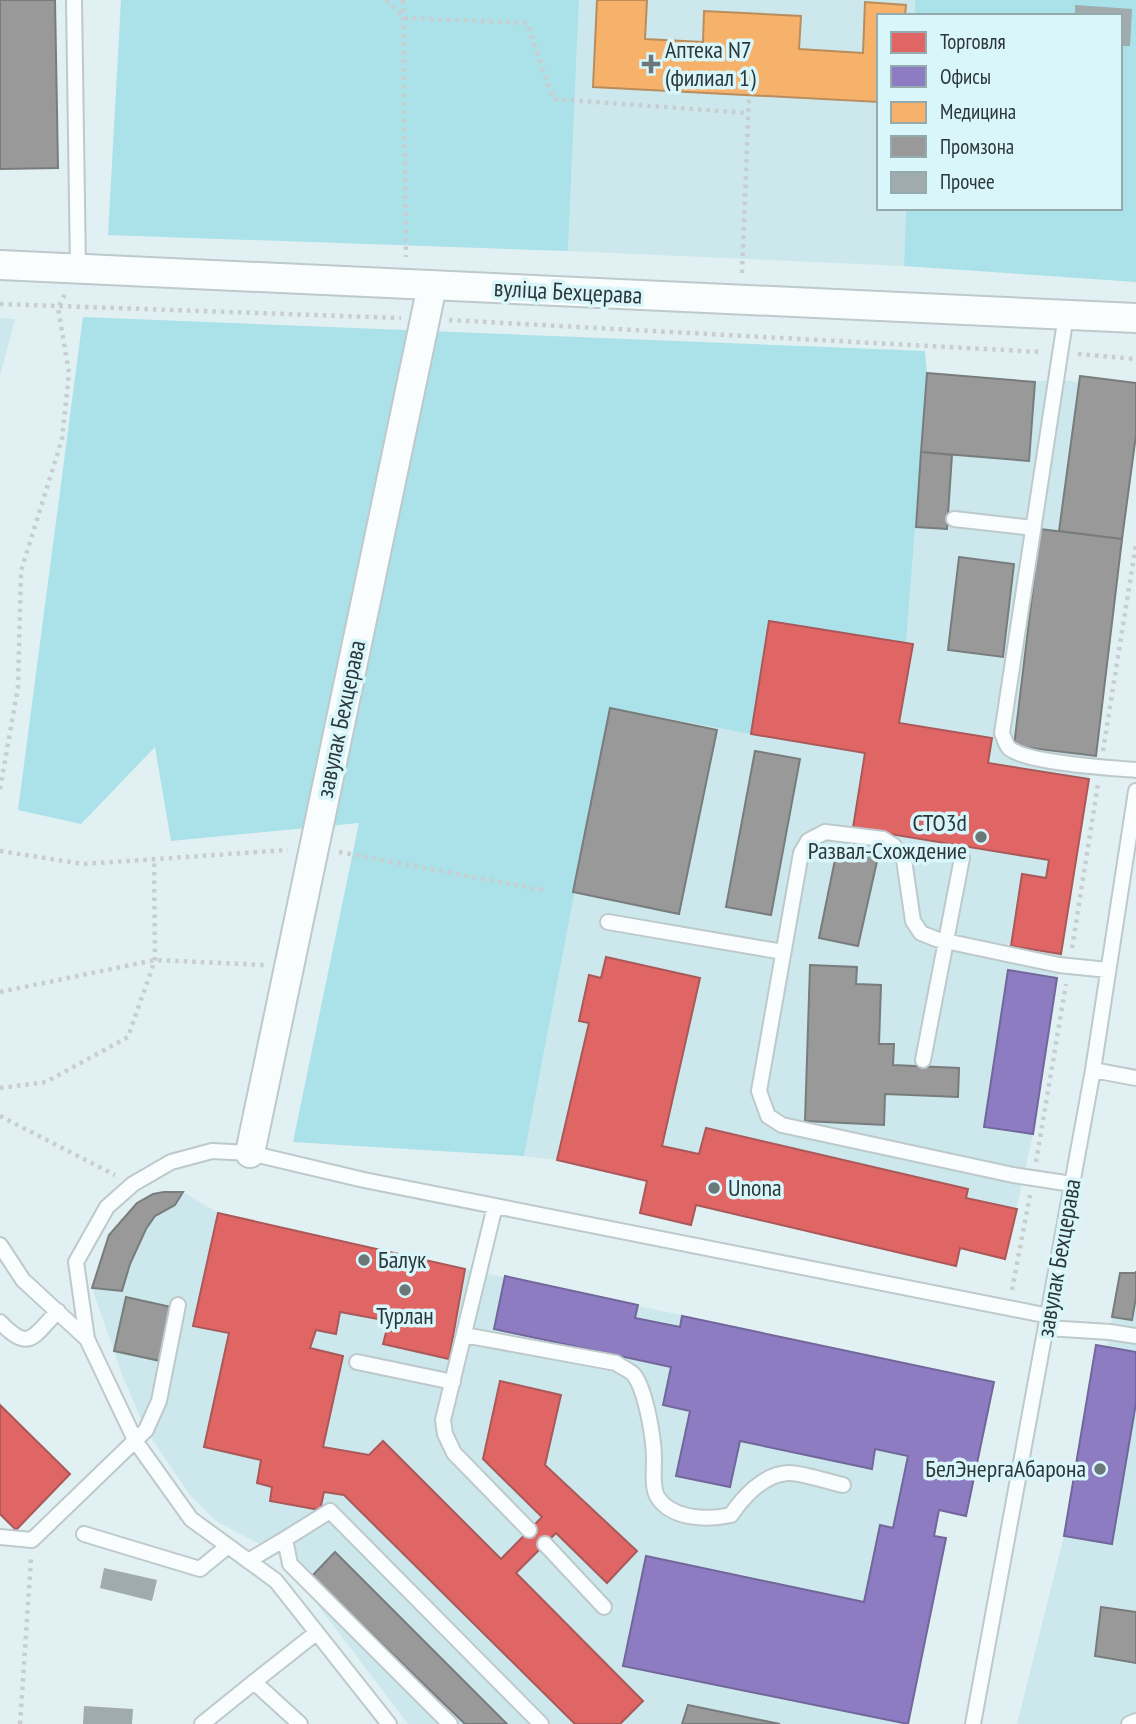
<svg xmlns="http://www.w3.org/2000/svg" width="1136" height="1724" viewBox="0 0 1136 1724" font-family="'PT Sans Narrow',sans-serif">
<rect width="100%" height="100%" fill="#e1f0f2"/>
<path fill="#cce8ec" d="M 579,0 L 915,0 L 915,16 L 879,16 L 879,208 L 906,208 L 904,266 L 568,251 Z
M 0,318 L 15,319 L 0,376 Z
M 927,373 L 1035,382 L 1055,379 L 1136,390 L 1136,434 L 1096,756 L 1089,779 L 1033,1134 L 1005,1259 L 960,1248 L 956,1266 L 696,1205 L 691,1225 L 640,1213 L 647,1181 L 557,1160 L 524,1156 L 610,708 L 751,734 L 769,621 L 906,642 Z
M 183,1192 L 218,1213 L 465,1269 L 994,1382 L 966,1516 L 939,1511 L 934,1535 L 946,1538 L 908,1724 L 408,1724 L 279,1554 L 216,1521 L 189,1494 L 146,1430 L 123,1377 L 92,1288 L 100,1261 L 109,1235 L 137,1203 L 153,1194 Z
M 1136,1271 L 1136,1724 L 1017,1724 L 1064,1536 L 1096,1345 L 1107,1346 L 1120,1273 L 1135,1273 Z"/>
<path fill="#abe1e8" d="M 121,0 L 579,0 L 568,251 L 108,235 Z
M 915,0 L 1136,0 L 1136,282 L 904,266 L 906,208 L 1120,208 L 1120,16 L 915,16 Z
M 83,317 L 925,351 L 927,373 L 906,643 L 769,621 L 751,734 L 610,708 L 524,1156 L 293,1142 L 359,823 L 171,841 L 155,747 L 81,824 L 18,810 Z"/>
<path fill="#e06666" stroke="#aa5858" stroke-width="2" d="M 769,621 L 913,644 L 899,723 L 992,738 L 988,763 L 1089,779 L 1061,954 L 1011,946 L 1022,874 L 1046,878 L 1049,860 L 853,828 L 865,753 L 751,734 Z
M 606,957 L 700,978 L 662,1146 L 699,1154 L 706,1128 L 968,1189 L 966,1198 L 1017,1209 L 1005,1259 L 960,1248 L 956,1266 L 696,1205 L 691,1225 L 640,1213 L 647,1181 L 557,1160 L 589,1023 L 579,1021 L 589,975 L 601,978 Z
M 218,1213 L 465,1269 L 449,1359 L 383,1344 L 389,1321 L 340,1312 L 336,1334 L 316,1330 L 310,1348 L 343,1356 L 323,1447 L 369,1455 L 383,1441 L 501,1559 L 542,1517 L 483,1459 L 500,1381 L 561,1395 L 545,1465 L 637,1551 L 607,1583 L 556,1533 L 516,1573 L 643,1701 L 620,1724 L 575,1724 L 344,1495 L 324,1492 L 320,1510 L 270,1501 L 272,1487 L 257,1483 L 261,1460 L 204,1447 L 229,1333 L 193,1326 Z
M 0,1405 L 70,1474 L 16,1530 L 0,1514 Z"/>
<path fill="#8e7cc3" stroke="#71679a" stroke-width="2" d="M 1008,970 L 1057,978 L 1033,1134 L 984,1127 Z
M 505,1276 L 638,1305 L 635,1318 L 680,1327 L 682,1316 L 994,1382 L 966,1516 L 939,1510 L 934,1536 L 946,1538 L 908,1724 L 623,1666 L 646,1556 L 864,1602 L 880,1525 L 893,1528 L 908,1456 L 875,1449 L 872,1469 L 740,1441 L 730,1487 L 676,1476 L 690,1411 L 663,1405 L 671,1367 L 494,1329 Z
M 1096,1345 L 1136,1352 L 1136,1403 L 1112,1544 L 1064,1536 Z"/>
<path fill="#f6b26b" stroke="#b98d5c" stroke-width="2" d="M 597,0 L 647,0 L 645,39 L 703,42 L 704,11 L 801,16 L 799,49 L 863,53 L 865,2 L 906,5 L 905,16 L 879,16 L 879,102 L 593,87 Z"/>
<path fill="#999" stroke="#787c7c" stroke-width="2" d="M 0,0 L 55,0 L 58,168 L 0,169 Z
M 927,373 L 1035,382 L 1029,461 L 921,452 Z
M 1080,376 L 1136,383 L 1136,435 L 1122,539 L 1059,531 Z
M 921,452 L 952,455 L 947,529 L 916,527 Z
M 1040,529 L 1122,539 L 1096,756 L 1014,746 Z
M 959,557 L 1014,564 L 1003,657 L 948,650 Z
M 610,708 L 717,730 L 679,914 L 573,892 Z
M 755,751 L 800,759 L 771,915 L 726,907 Z
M 837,850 L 878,857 L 858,946 L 819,938 Z
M 810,965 L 857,967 L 856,984 L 881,985 L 879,1044 L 894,1044 L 893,1065 L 959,1068 L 958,1097 L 885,1094 L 884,1125 L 805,1121 Z
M 164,1192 L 183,1192 L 175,1205 L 155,1216 L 146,1229 L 130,1264 L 122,1291 L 92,1288 L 109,1235 L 137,1203 L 153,1194 Z
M 1136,1271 L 1136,1297 L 1132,1320 L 1112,1317 L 1120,1273 L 1136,1273 Z
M 126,1297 L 171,1307 L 160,1361 L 114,1351 Z
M 335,1552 L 507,1724 L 465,1724 L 312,1576 Z
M 1101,1607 L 1136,1612 L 1136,1663 L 1095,1656 Z
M 688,1705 L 780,1724 L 682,1724 Z"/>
<path fill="#9fabac" d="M 1075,5 L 1132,9 L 1130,46 L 1120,46 L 1120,16 L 1075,16 Z
M 104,1568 L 157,1580 L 152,1601 L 100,1588 Z
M 84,1706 L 133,1709 L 132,1724 L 83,1724 Z"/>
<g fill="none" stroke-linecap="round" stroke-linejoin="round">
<defs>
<path id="service" d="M 74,0 L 78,269
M 1066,315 L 1002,733 C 1004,738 1006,745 1009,748 C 1026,763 1111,768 1136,770
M 954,519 L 1033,528
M 608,922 L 783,952
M 923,1060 L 962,858
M 1093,1070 L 1136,1078
M 1072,1184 L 1013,1175 L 782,1125 L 768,1116 L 759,1091 L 801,853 L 808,841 L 825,832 L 883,839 L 894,846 L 904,860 L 913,921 L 921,933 L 936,939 L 1059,965 L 1108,970
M 495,1206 L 443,1420 L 445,1434 L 454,1453 L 529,1530
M 0,1245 L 23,1280 L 87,1339
M 0,1322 C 30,1353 33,1336 58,1311
M 1047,1328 L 1110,1332 L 1136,1336
M 464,1335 L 616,1363 C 621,1367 630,1370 634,1375 C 646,1391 654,1439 654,1459 C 654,1470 652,1487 657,1496 C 671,1520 708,1520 731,1515 C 743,1497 764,1474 788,1473 C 800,1472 829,1482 843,1485
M 357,1362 L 453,1382
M 84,1534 L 200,1569 L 228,1546
M 0,1537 L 32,1540 L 146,1430 L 159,1401 L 178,1305
M 545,1544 L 604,1607
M 248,1561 L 285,1539
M 202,1724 L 254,1682
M 300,1724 L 254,1682 L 316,1633
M 389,1724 L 276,1581 L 191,1519 L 136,1442 L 87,1339 L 76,1262 L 107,1207 L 133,1184 L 171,1162 L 212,1151 L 250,1153 L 364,1180 L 1049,1316
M 450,1724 L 290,1564 L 285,1539 L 330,1511 L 541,1724
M 973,1724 L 1093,1070 L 1136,791
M 1129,1724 L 1136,1721"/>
<path id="minor" d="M 0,265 L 1136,318
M 250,1153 L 432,286"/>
</defs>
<use href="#service" stroke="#bdc9cb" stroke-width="18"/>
<use href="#minor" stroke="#bdc9cb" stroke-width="32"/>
<path stroke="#c8cecf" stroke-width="4.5" stroke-dasharray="3.5 5" stroke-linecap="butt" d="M 386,0 L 405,18 L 527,23 L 553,99 L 748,113
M 403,0 L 406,257
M 742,273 L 749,96
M 0,304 L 401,318
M 449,320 L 1041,352
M 1078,354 L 1136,359
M 1103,751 L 1136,544
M 0,789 L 18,687 L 21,571 L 62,439 L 69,373 L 58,308 L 66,292
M 0,851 L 83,864 L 288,850
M 339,852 L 548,891
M 1072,948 L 1098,784
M 0,992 L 155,960 L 265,965
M 0,1088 L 46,1082 L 128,1037 L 155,960 L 154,860
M 0,1116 L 115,1175
M 1036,1162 L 1066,984
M 1012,1290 L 1030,1195
M 20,1724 L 31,1559"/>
<use href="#service" stroke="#fafdfd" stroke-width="14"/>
<use href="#minor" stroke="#fafdfd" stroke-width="28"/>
</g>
<g fill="#6b787a" stroke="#d9f6fa" stroke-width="2.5">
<path d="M647.5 53.5h7v7h7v7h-7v7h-7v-7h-7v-7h7z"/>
<circle cx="981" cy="837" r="7"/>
<circle cx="714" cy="1188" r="7"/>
<circle cx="364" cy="1260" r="7"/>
<circle cx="405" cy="1290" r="7"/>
<circle cx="1100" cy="1469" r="7"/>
</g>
<g text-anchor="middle" stroke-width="7" stroke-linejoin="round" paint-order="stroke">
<g font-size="24" fill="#2c3739" stroke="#d9f6fa" text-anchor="start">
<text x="665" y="58">Аптека N7<tspan x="665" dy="28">(филиал 1)</tspan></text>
<text x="967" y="831" text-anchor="end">СТО3d<tspan x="967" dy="28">Развал-Схождение</tspan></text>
<text x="728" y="1196">Unona</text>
<text x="378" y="1268">Балук</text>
<text x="405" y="1324" text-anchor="middle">Турлан</text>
<text x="1086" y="1477" text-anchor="end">БелЭнергаАбарона</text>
</g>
<g font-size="24" fill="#2c3739" stroke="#d9f6fa">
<text transform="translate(568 292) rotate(3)" y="8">вуліца Бехцерава</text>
<text transform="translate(341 719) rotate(-78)" y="8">завулак Бехцерава</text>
<text transform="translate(1059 1258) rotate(-80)" y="8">завулак Бехцерава</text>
</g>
</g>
<rect x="877" y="14" width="245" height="196" fill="#d9f6fa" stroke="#94aaad" stroke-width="2"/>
<rect x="891" y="32" width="35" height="21" fill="#e06666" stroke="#94aaad" stroke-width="2"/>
<text x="940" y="49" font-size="21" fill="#2c3739">Торговля</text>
<rect x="891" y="66" width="35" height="21" fill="#8e7cc3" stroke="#94aaad" stroke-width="2"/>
<text x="940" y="84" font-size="21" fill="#2c3739">Офисы</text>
<rect x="891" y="102" width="35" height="21" fill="#f6b26b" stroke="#94aaad" stroke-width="2"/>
<text x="940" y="119" font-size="21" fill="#2c3739">Медицина</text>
<rect x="891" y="136" width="35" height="21" fill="#999999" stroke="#94aaad" stroke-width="2"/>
<text x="940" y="154" font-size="21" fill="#2c3739">Промзона</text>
<rect x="891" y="172" width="35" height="21" fill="#9fabac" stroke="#94aaad" stroke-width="2"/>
<text x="940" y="189" font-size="21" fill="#2c3739">Прочее</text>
</svg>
